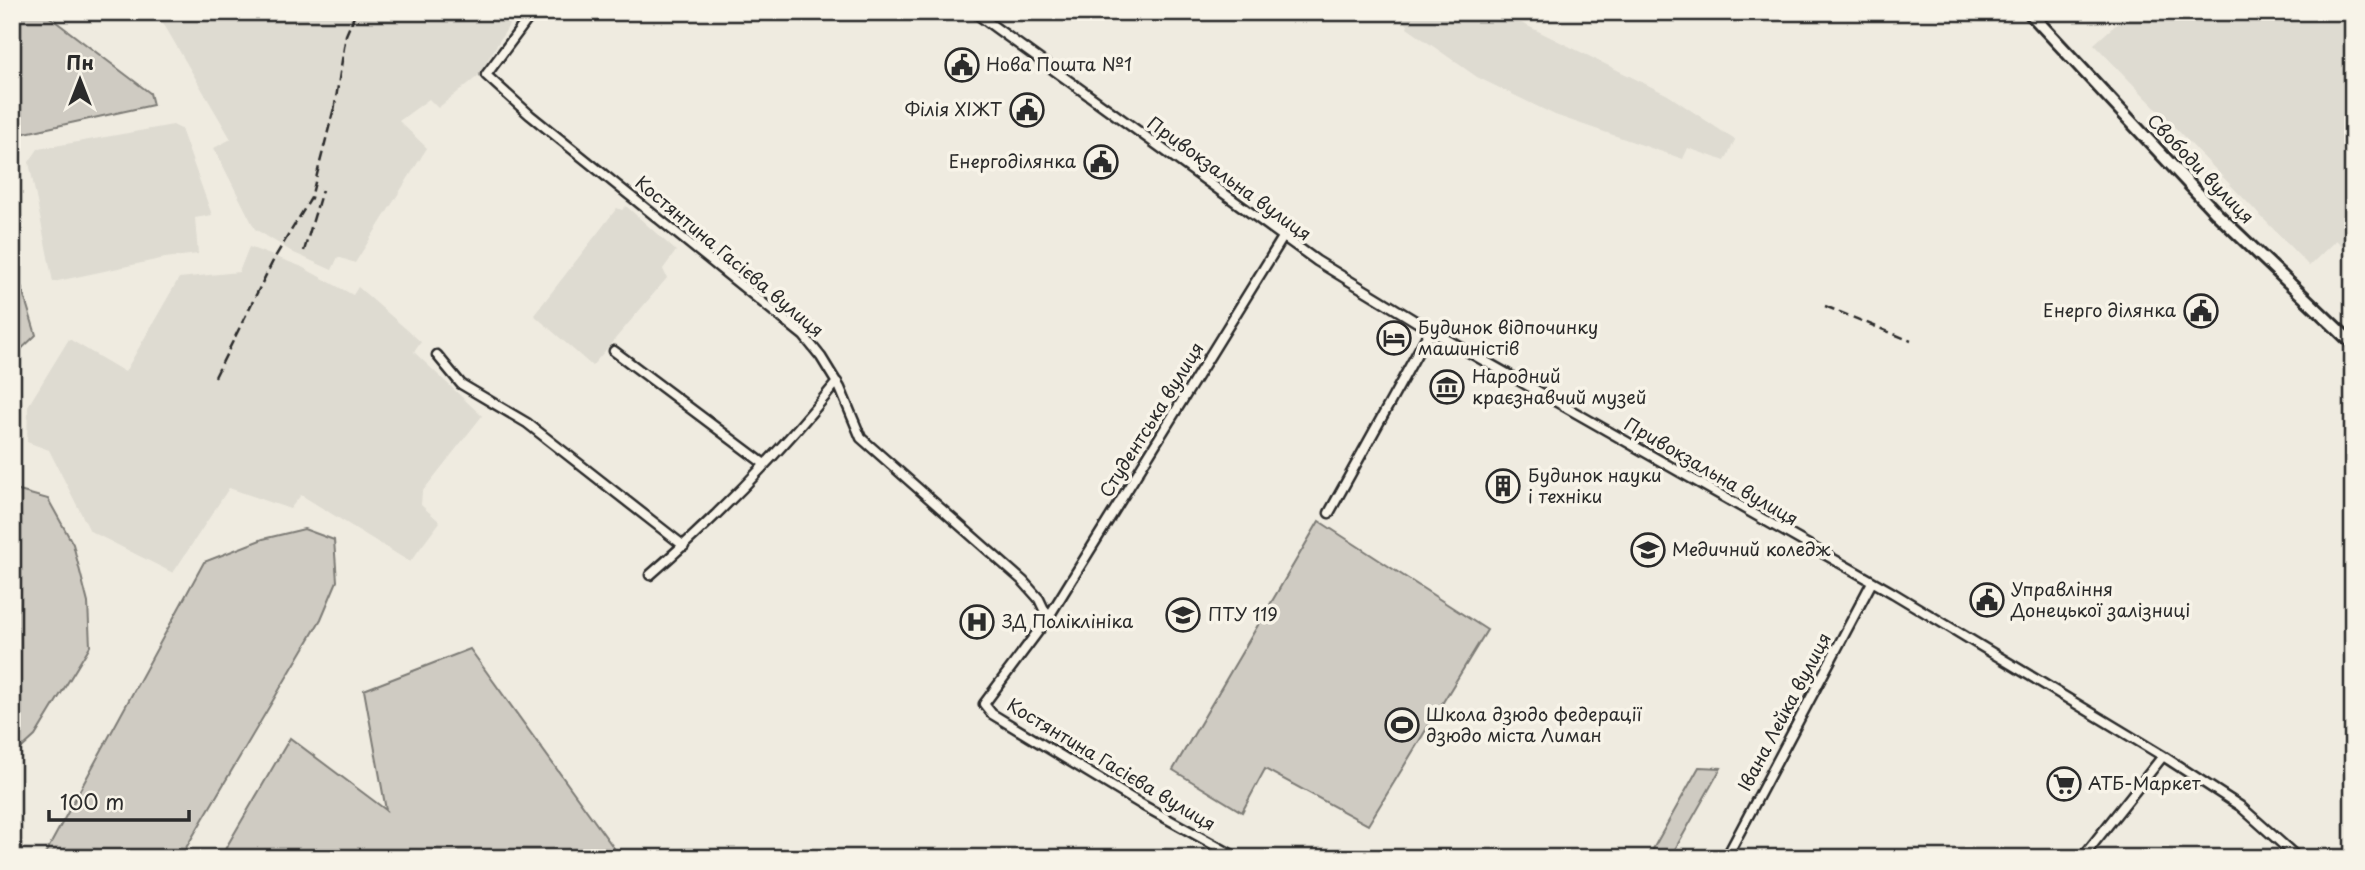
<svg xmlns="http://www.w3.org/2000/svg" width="2365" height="870" viewBox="0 0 2365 870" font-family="'Playpen Sans',sans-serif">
<rect width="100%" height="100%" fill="#efebe0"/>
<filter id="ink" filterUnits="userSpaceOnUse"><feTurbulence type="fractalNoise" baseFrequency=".0143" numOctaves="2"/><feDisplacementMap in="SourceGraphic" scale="14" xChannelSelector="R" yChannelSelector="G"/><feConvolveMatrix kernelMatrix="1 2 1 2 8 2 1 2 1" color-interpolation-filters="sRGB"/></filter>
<g filter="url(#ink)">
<path fill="#dedbd1" d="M 163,12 L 517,12 L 478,76 L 438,108 L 429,99 L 399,121 L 427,148 L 355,263 L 338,257 L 332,270 L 294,253 L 255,229 L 214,148 L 231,139 L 159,16 Z
M 1391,12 L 1499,12 L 1668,95 L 1735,140 L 1725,161 L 1688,148 L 1683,159 L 1555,115 L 1477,77 L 1407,28 L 1408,25 Z
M 2130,12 L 2353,12 L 2353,256 L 2336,240 L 2309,266 L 2094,44 Z
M 173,125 L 181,129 L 212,215 L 195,218 L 198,254 L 165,258 L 53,282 L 29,162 L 38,149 Z
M 626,206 L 676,251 L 663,269 L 667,278 L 592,366 L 534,315 L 617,208 L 622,210 Z
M 249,247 L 300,266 L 353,295 L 358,287 L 421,342 L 414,352 L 482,416 L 422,492 L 421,505 L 440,522 L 410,562 L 301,495 L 290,509 L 229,488 L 173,573 L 90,531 L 49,450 L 27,442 L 28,406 L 69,339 L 125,372 L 179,278 L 239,272 Z"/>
<path fill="#cfcbc2" stroke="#7d7b76" stroke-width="2" d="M 15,12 L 43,12 L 150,93 L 153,105 L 16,135 Z
M 12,256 L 36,335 L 12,358 Z
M 12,489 L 48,499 L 73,544 L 88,603 L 90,646 L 35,736 L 12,757 Z
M 1319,521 L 1487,630 L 1368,825 L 1265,769 L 1242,812 L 1173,770 Z
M 304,529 L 334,540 L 337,581 L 321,619 L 180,858 L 43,858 L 204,562 L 263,539 Z
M 470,649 L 621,858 L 220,858 L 290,738 L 386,810 L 364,690 Z
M 1699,767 L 1721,768 L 1670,858 L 1648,858 Z"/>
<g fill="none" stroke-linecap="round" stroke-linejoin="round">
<defs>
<path id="street" d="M 533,12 L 486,75 L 530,115 L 804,336 L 821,357 L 840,388 L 861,438 L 1023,581 L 1039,599 L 1048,618 L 984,704 L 992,714 L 1144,806 L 1238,858
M 974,12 L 1317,261 L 1430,330 L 1893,593 L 2163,756 L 2240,806 L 2298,858
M 614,351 L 763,463
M 437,355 L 461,384 L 527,423 L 684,546
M 1329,513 L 1430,330
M 650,575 C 717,517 781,451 837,382
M 1048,618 L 1282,239
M 1726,858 L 1872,582
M 2082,858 L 2163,756"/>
<path id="secondary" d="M 2029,12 L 2216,213 L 2353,344"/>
</defs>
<use href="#street" stroke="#2b2b2b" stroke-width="13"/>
<use href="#secondary" stroke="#2b2b2b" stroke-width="16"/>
<use href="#street" stroke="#f7f3e8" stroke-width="8"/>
<use href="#secondary" stroke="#f7f3e8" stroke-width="10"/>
<path stroke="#2b2b2b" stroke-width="2.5" stroke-dasharray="10 5" stroke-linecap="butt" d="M 334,111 L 346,35 L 356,12
M 304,251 L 322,190
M 1825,306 L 1911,341
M 215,377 L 275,257 L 311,198 L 335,104"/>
</g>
</g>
<defs>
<symbol id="civic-ring" viewBox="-11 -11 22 22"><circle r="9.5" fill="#f7f3e8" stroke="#2b2b2b" stroke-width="1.5"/><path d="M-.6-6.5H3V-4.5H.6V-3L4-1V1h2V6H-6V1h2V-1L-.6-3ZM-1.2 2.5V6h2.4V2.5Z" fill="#2b2b2b"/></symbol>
<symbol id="hotel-ring" viewBox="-11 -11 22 22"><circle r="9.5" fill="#f7f3e8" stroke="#2b2b2b" stroke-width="1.5"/><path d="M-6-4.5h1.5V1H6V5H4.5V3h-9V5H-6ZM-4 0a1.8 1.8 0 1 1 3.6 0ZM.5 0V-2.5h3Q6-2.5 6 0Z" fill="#2b2b2b"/></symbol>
<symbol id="museum-ring" viewBox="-11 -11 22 22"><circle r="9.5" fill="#f7f3e8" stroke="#2b2b2b" stroke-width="1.5"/><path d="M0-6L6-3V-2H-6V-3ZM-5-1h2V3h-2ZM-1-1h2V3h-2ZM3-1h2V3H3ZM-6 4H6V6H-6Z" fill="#2b2b2b"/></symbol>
<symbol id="building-ring" viewBox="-11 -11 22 22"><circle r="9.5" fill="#f7f3e8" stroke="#2b2b2b" stroke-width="1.5"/><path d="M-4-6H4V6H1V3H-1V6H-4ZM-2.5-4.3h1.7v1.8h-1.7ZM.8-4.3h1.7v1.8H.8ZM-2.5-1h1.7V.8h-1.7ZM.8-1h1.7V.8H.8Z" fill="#2b2b2b"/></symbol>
<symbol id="school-ring" viewBox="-11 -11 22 22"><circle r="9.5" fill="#f7f3e8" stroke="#2b2b2b" stroke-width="1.5"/><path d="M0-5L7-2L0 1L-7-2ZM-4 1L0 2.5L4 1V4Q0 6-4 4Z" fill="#2b2b2b"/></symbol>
<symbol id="hospital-ring" viewBox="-11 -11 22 22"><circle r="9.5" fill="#f7f3e8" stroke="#2b2b2b" stroke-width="1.5"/><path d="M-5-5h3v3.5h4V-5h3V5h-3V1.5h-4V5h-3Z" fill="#2b2b2b"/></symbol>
<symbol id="stadium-ring" viewBox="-11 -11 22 22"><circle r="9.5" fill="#f7f3e8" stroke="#2b2b2b" stroke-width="1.5"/><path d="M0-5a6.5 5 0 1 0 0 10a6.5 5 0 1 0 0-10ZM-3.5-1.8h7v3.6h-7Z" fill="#2b2b2b"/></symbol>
<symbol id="supermarket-ring" viewBox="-11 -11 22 22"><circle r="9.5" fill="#f7f3e8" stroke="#2b2b2b" stroke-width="1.5"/><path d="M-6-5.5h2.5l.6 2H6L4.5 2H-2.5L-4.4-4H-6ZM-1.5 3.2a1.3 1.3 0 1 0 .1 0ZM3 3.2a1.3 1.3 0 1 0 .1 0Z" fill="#2b2b2b"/></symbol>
</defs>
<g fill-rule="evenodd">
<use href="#civic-ring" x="943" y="46" width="38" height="38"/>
<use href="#civic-ring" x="1008" y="91" width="38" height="38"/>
<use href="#civic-ring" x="1082" y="143" width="38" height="38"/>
<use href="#civic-ring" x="2182" y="292" width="38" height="38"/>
<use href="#hotel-ring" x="1375" y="319" width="38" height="38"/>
<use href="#museum-ring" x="1428" y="368" width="38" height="38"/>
<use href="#building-ring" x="1484" y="467" width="38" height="38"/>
<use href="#school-ring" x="1629" y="531" width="38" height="38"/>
<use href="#civic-ring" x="1968" y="581" width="38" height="38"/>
<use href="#school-ring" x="1164" y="596" width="38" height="38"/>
<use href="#hospital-ring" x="958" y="603" width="38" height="38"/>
<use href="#stadium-ring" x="1383" y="706" width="38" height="38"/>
<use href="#supermarket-ring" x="2045" y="765" width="38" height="38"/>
</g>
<g text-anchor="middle" stroke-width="7" stroke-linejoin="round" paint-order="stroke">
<g font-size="18" fill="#2b2b2b" stroke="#f7f3e8" text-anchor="start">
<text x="986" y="71">Нова Пошта №1</text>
<text x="1002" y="116" text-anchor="end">Філія ХІЖТ</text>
<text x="1076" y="168" text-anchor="end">Енергоділянка</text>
<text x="2176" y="317" text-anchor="end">Енерго ділянка</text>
<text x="1418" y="334">Будинок відпочинку<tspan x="1418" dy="21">машиністів</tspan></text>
<text x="1472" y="383">Народний<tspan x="1472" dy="21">краєзнавчий музей</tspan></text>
<text x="1528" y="482">Будинок науки<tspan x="1528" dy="21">і техніки</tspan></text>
<text x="1672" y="556">Медичний коледж</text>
<text x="2011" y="596">Управління<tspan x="2011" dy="21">Донецької залізниці</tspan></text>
<text x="1208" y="621">ПТУ 119</text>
<text x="1002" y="628">ЗД Поліклініка</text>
<text x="1426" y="721">Школа дзюдо федерації<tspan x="1426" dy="21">дзюдо міста Лиман</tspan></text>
<text x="2088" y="790">АТБ-Маркет</text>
</g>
<g font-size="18" fill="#2b2b2b" stroke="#f7f3e8">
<text transform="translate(2200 169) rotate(46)" y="6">Свободи вулиця</text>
<text transform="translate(1229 179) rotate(36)" y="6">Привокзальна вулиця</text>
<text transform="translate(729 257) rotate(40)" y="6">Костянтина Гасієва вулиця</text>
<text transform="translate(1152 420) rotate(-58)" y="6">Студентська вулиця</text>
<text transform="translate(1711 472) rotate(30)" y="6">Привокзальна вулиця</text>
<text transform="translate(1785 712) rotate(-62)" y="6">Івана Лейка вулиця</text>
<text transform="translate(1111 765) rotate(31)" y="6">Костянтина Гасієва вулиця</text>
</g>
</g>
<rect width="2365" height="870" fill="none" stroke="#f7f3e8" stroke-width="42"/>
<rect x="21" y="21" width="2323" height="828" fill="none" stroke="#2b2b2b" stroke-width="2.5" filter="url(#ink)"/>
<g transform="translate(80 80)" stroke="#f7f3e8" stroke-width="5" paint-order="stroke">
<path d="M0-5L12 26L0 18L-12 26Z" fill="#2b2b2b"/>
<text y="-10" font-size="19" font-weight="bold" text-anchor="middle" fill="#2b2b2b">Пн</text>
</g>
<path d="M49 810v10h140v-10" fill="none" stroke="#2b2b2b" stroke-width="3.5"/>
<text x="60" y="810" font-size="21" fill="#2b2b2b" stroke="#f7f3e8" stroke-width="5" paint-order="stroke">100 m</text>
</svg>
